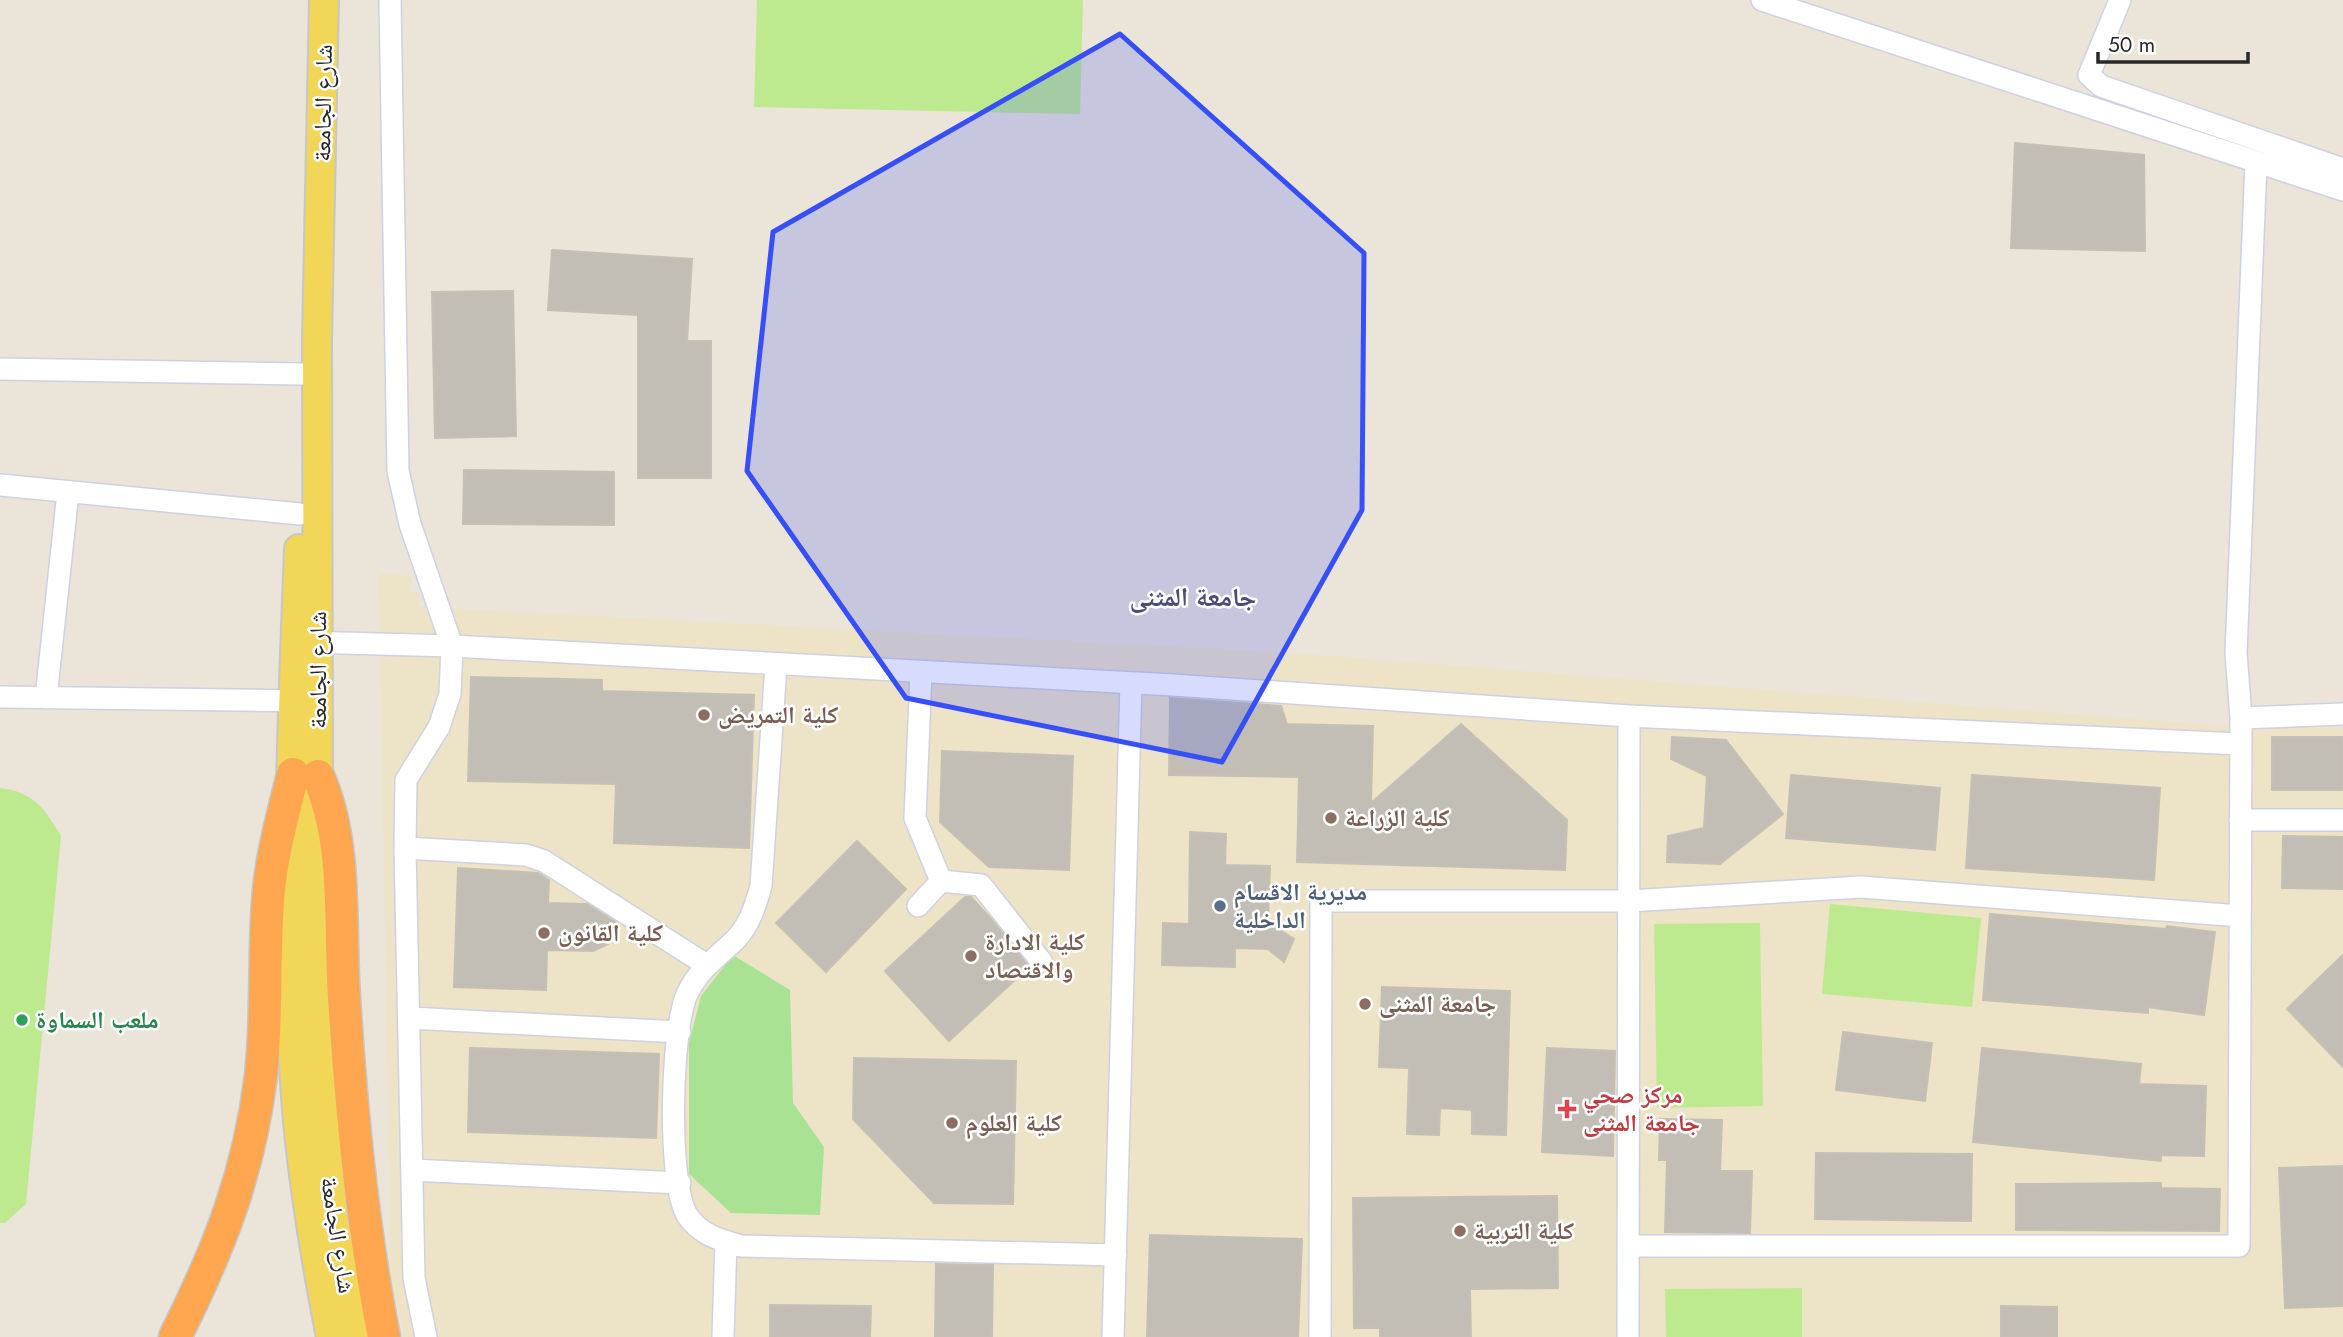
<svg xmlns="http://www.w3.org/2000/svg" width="2343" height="1337" viewBox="0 0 2343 1337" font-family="Jost,'Noto Naskh Arabic',sans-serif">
<rect width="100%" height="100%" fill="#eae4d9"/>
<path fill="#ede3c7" d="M 379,573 L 411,576 L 410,592 L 418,593 L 419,607 L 1278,652 L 2211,725 L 2343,729 L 2343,1337 L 405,1337 L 391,1279 Z"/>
<path fill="#aae294" d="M 733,955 L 790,990 L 793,1103 L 824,1147 L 820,1215 L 731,1213 L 689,1174 L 689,1043 L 701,996 Z"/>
<path fill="#beea8f" d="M 757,0 L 1083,0 L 1080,114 L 754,107 Z
M 0,788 C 34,792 45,809 61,836 L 26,1204 L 5,1223 L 0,1223 Z
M 1830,904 L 1981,918 L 1972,1007 L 1822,994 Z
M 1760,923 L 1763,1106 L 1657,1108 L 1654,924 Z
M 1802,1288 L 1802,1337 L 1666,1337 L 1665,1289 Z"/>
<path fill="#c2beb5" stroke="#c5c0b3" stroke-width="2" d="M 2015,143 L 2144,155 L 2145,251 L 2011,248 Z
M 552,250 L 692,259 L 687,341 L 711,341 L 711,478 L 638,478 L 638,315 L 548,310 Z
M 513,291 L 516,436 L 435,438 L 432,292 Z
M 464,470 L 614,472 L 614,525 L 463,524 Z
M 471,677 L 602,680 L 602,691 L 754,695 L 749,848 L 614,843 L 616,784 L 468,781 Z
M 1170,698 L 1281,706 L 1287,724 L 1373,726 L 1371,803 L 1461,724 L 1567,820 L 1565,870 L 1297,862 L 1299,777 L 1169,775 Z
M 1672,737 L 1726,740 L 1783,814 L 1720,864 L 1667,862 L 1668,836 L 1704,828 L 1707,776 L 1671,759 Z
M 2272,737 L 2343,737 L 2343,790 L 2272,790 Z
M 942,751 L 1073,756 L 1069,870 L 989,867 L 940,822 Z
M 1791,775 L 1940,788 L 1935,850 L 1786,838 Z
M 1972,775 L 2160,788 L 2154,880 L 1966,868 Z
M 1190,832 L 1226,834 L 1225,865 L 1270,866 L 1268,923 L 1294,939 L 1284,962 L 1268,949 L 1235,948 L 1235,967 L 1162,965 L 1163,923 L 1189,924 Z
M 2283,836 L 2343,837 L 2343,889 L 2282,888 Z
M 857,841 L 906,889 L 826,972 L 776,923 Z
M 458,868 L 538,873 L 549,880 L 548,903 L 587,904 L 615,922 L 618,929 L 608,944 L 593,951 L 547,950 L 546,990 L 454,987 Z
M 965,897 L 971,897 L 993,921 L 1029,967 L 949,1041 L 885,971 Z
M 1990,914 L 2166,929 L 2167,926 L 2215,932 L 2204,1015 L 2148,1007 L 2148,1013 L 1983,1000 Z
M 2343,955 L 2343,1067 L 2287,1009 Z
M 1382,987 L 1510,991 L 1506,1135 L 1472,1134 L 1472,1110 L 1440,1108 L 1439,1135 L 1407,1134 L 1409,1068 L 1379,1067 Z
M 1843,1032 L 1932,1043 L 1925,1101 L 1836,1090 Z
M 470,1048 L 659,1054 L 656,1138 L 468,1132 Z
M 1547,1048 L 1615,1051 L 1613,1156 L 1542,1152 Z
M 1982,1048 L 2141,1064 L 2139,1084 L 2206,1086 L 2204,1156 L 2161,1155 L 2161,1161 L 1973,1142 Z
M 854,1058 L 1016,1061 L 1013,1204 L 934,1203 L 853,1119 Z
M 1660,1119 L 1722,1120 L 1720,1171 L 1752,1171 L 1750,1233 L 1665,1232 L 1667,1160 L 1659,1160 Z
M 1816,1153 L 1972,1154 L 1971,1221 L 1815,1219 Z
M 2343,1166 L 2343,1306 L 2285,1308 L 2279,1168 Z
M 2161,1183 L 2161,1188 L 2220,1189 L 2219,1231 L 2016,1230 L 2016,1184 Z
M 1557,1196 L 1558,1288 L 1470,1289 L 1471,1337 L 1380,1337 L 1380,1328 L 1354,1328 L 1353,1198 Z
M 1150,1235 L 1302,1239 L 1298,1337 L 1147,1337 Z
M 936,1264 L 993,1265 L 992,1337 L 935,1337 Z
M 770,1305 L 871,1306 L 870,1337 L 770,1337 Z
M 2001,1306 L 2057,1307 L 2057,1337 L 2001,1337 Z"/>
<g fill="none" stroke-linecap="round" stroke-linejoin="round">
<defs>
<path id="minor" d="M 390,0 L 398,471 L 410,524 L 452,646 L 450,694 L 439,727 L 406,780 L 405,848 L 414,1278 L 426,1337
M 1762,0 L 2343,190
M 2120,0 L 2089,75 L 2101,86 L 2343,169
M 0,369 L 302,374
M 0,485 L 300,514
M 305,642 L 452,646 L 1173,685 L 1629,716 L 2240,744
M 776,666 L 761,886 C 756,904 750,924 736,939 C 717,958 700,967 687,994 C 671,1030 667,1181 687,1215 C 700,1235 720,1240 741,1246 L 1116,1255
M 921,673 L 915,818 L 941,881
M 0,697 L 309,701
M 46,698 L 68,492
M 2241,718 L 2343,714
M 2240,820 L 2343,820
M 405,848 L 526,855 L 544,861 L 705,964
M 918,906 L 941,881 L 981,885 L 1041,961
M 410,1018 L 680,1032
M 412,1170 L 680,1183
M 1628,1246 L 2239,1246 L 2241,718 L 2236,653 L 2256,163
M 723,1337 L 726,1242
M 1113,1337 L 1131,683
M 1320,1337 L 1321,901 L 1629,901 L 1861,887 L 2240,916
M 1628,1337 L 1629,716"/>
<path id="major" d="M 324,0 L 317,338 L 318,776 L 315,1010 L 333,1217 L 355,1337
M 299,549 C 292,738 282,932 298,1122 C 305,1194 317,1266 331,1337"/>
<path id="highway" d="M 318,776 C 348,844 339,924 344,997 C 351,1110 362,1226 384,1337
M 175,1337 C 219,1249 249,1174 261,1075 C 268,1013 263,951 269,889 C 273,850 284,812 293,774"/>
</defs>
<use href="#minor" stroke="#ced1e1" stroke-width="24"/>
<use href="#major" stroke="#c7c7c7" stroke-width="32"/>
<use href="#highway" stroke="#c7c7c7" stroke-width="35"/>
<use href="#minor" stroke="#fff" stroke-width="21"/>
<use href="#major" stroke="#f1d658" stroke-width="28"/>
<use href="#highway" stroke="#fea650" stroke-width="32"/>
</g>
<path fill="#364ffa" fill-opacity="0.2" stroke="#364ffa" stroke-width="5" stroke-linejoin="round" d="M 1120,34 L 1364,253 L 1362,510 L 1222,762 L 906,698 L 747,471 L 773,232 Z"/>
<g fill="#8d6e63" stroke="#fff" stroke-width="2.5">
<circle cx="704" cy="715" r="7"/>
<circle cx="1331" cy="818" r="7"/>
<circle cx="544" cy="933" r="7"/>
<circle cx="971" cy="956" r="7"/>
<circle cx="1365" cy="1004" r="7"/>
<circle cx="952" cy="1123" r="7"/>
<circle cx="1460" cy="1231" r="7"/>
</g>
<circle fill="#5c6f8a" stroke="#fff" stroke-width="2.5" cx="1220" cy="906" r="7"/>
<circle fill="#2e9e5b" stroke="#fff" stroke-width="2.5" cx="22" cy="1020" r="7"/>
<path fill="#e0444e" stroke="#fff" stroke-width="2.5" d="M1563.5 1098.5h7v7h7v7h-7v7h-7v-7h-7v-7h7z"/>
<g text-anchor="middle" stroke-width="5" stroke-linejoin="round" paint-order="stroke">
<g font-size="24" fill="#282828" stroke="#fff">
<text transform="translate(323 103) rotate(-89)" y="8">شارع الجامعة</text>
<text transform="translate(318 670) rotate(-90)" y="8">شارع الجامعة</text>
<text transform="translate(338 1235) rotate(81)" y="8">شارع الجامعة</text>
</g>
<g font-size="24" font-weight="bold" fill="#785e54" stroke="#fff" text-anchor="start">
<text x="718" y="723">كلية التمريض</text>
<text x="1345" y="826">كلية الزراعة</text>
<text x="558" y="941">كلية القانون</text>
<text x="985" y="950">كلية الادارة<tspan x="985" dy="28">والاقتصاد</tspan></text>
<text x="1379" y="1012">جامعة المثنى</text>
<text x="966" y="1131">كلية العلوم</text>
<text x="1474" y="1239">كلية التربية</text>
</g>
<g font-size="24" font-weight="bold" fill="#4e5e75" stroke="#fff" text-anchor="start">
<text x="1234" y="900">مديرية الاقسام<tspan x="1234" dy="28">الداخلية</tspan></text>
</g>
<g font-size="24" font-weight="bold" fill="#27864d" stroke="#fff" text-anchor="start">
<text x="36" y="1028">ملعب السماوة</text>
</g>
<g font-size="24" font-weight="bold" fill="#be3a42" stroke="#fff" text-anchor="start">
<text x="1583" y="1103">مركز صحي<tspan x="1583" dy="28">جامعة المثنى</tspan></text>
</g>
<g font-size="26" font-weight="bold" fill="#484e78" stroke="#fff">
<text x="1193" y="606">جامعة المثنى</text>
</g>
</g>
<path d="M2098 52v10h150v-10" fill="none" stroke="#282828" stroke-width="3.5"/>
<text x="2108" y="52" font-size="21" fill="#282828" stroke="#ffffff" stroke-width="5" paint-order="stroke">50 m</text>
</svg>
